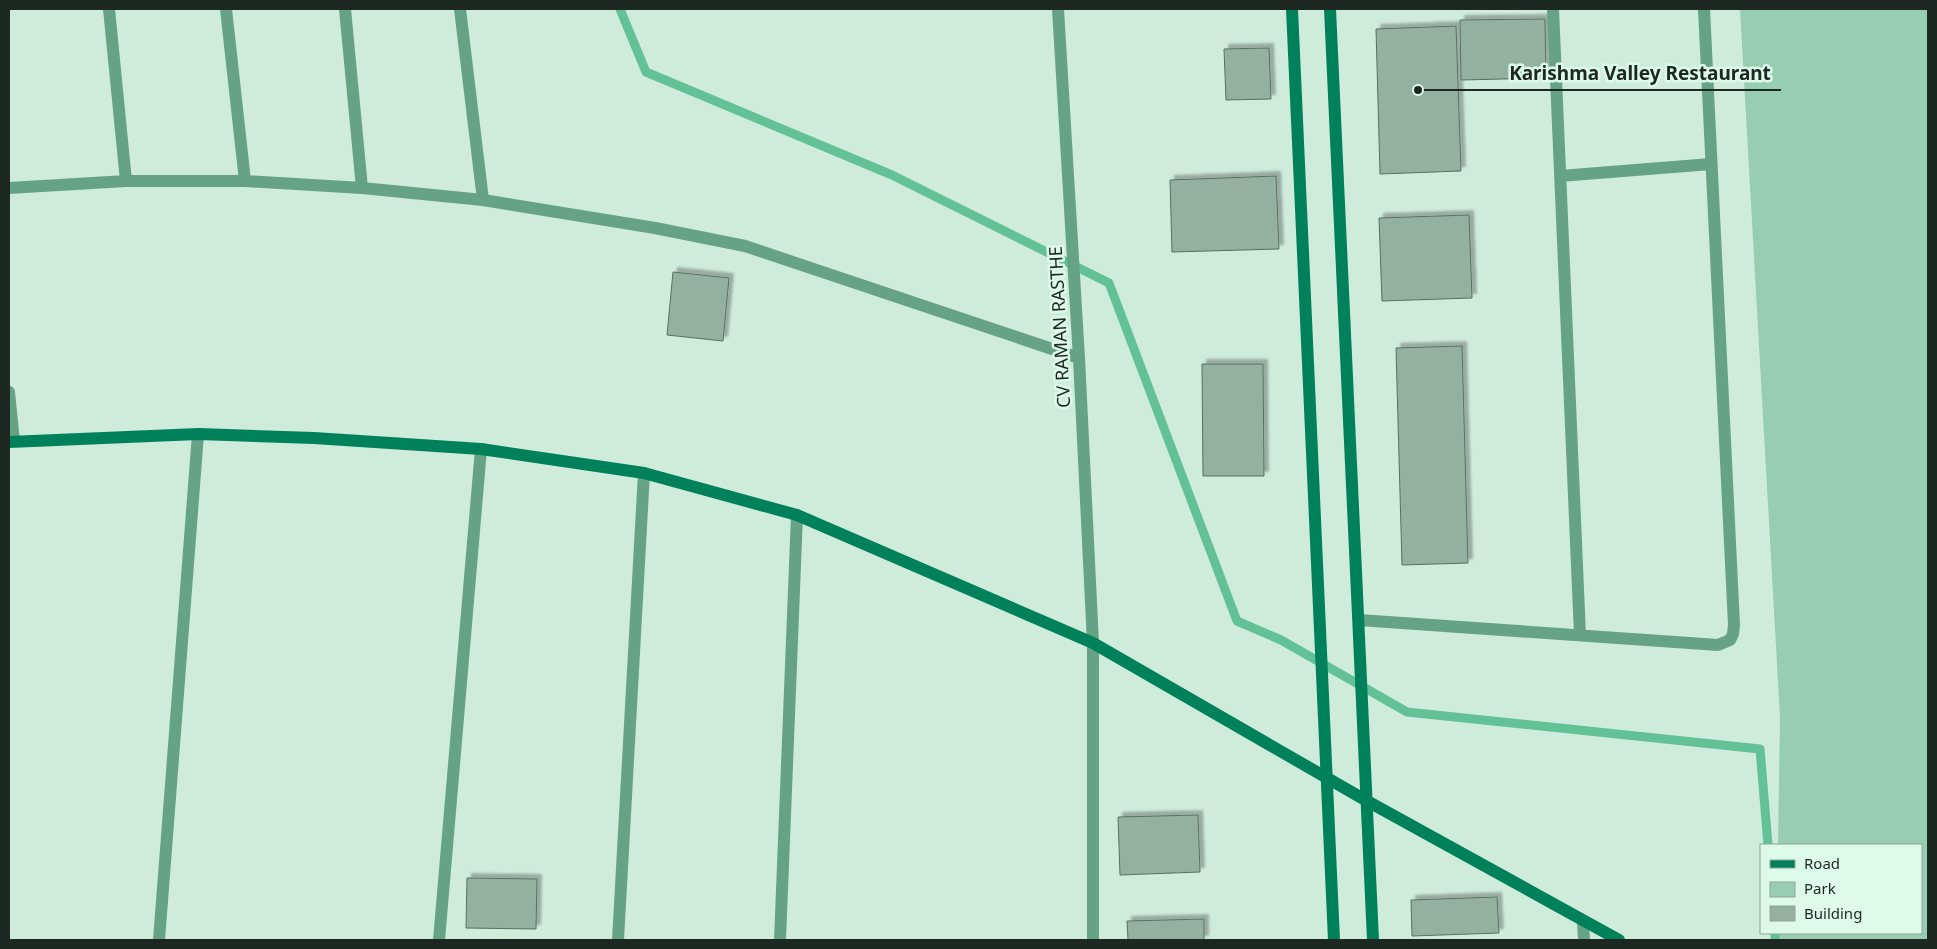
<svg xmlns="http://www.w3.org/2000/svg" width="1937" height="949" viewBox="0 0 1937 949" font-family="'Noto Sans',sans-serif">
<defs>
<filter id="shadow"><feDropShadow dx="4.5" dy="-4.5" stdDeviation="1" flood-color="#0004"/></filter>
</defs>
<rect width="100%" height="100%" fill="#cfebdc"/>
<path fill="#97cdb2" d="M 1740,9 L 1928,9 L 1928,940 L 1777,940 L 1777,933 L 1921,933 L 1921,845 L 1778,845 L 1780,717 Z"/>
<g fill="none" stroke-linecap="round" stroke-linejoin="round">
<path stroke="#63c197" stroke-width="9" d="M 620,9 L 646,72 L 892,175 L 1109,283 L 1237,621 L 1281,640 L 1407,712 L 1760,749 L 1768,845
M 1775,933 L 1775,940"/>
</g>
<path fill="#94b0a1" stroke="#567063" filter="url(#shadow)" d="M 1545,19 L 1546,78 L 1461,80 L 1460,20 Z
M 1456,26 L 1461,171 L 1380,174 L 1376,29 Z
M 1269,48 L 1271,99 L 1226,100 L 1224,49 Z
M 1276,176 L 1279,249 L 1172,252 L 1170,180 Z
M 1469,215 L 1472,298 L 1382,301 L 1379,218 Z
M 673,272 L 729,278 L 723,341 L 667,335 Z
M 1462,346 L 1468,563 L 1402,565 L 1396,348 Z
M 1202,364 L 1263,364 L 1264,476 L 1203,476 Z
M 1198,815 L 1200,872 L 1120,875 L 1118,817 Z
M 467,878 L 537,879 L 536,929 L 466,928 Z
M 1497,897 L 1499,933 L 1412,936 L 1411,900 Z
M 1204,919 L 1204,940 L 1128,940 L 1127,921 Z"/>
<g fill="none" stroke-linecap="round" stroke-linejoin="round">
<path stroke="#66a285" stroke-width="12" d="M 109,9 L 126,181
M 226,9 L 245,181
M 345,9 L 362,188
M 460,9 L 483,200
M 1058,9 L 1079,358 L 1093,643 L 1093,940
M 1553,9 L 1580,635
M 1560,176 L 1711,164
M 9,188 L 126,181 L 245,181 L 362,188 L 483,200 L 655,228 L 745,246 L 1079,358
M 9,392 L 14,441
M 1359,620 L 1718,645 L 1730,640 L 1733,634 L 1734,625 L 1704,9
M 1583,921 L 1584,940
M 159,940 L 198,434
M 439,940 L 481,449
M 618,940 L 644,473
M 780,940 L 797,515"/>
<path stroke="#008159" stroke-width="12" d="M 1292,9 L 1334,940
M 1330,9 L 1373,940
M 9,442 L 198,434 L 314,438 L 481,449 L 644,473 L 797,515 L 1093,643 L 1367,801 L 1619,940"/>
</g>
<g text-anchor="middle" stroke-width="5" stroke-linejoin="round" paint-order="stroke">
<g font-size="18" fill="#1d2822" stroke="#dcf9e9">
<text transform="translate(1060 327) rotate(-93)" y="6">CV RAMAN RASTHE</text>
</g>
</g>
<path fill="none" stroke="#1d2822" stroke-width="2" d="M1418 90L1499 90H1781"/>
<circle fill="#1d2822" stroke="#dcf9e9" stroke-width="2" cx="1418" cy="90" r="5"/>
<g font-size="19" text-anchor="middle" font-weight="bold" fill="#1d2822" stroke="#dcf9e9" stroke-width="5" stroke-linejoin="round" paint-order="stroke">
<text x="1640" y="80">Karishma Valley Restaurant</text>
</g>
<rect width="1937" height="949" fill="none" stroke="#1d2822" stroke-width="20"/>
<rect x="1760" y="844" width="162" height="90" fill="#dcf9e9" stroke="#90a599"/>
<rect x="1770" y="860" width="25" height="8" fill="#008159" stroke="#90a599"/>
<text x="1804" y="869" font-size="15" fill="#1d2822">Road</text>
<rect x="1770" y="882" width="25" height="15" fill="#97cdb2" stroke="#90a599"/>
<text x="1804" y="894" font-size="15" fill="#1d2822">Park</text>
<rect x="1770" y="906" width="25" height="15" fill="#94b0a1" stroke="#90a599"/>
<text x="1804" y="919" font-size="15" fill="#1d2822">Building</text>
</svg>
